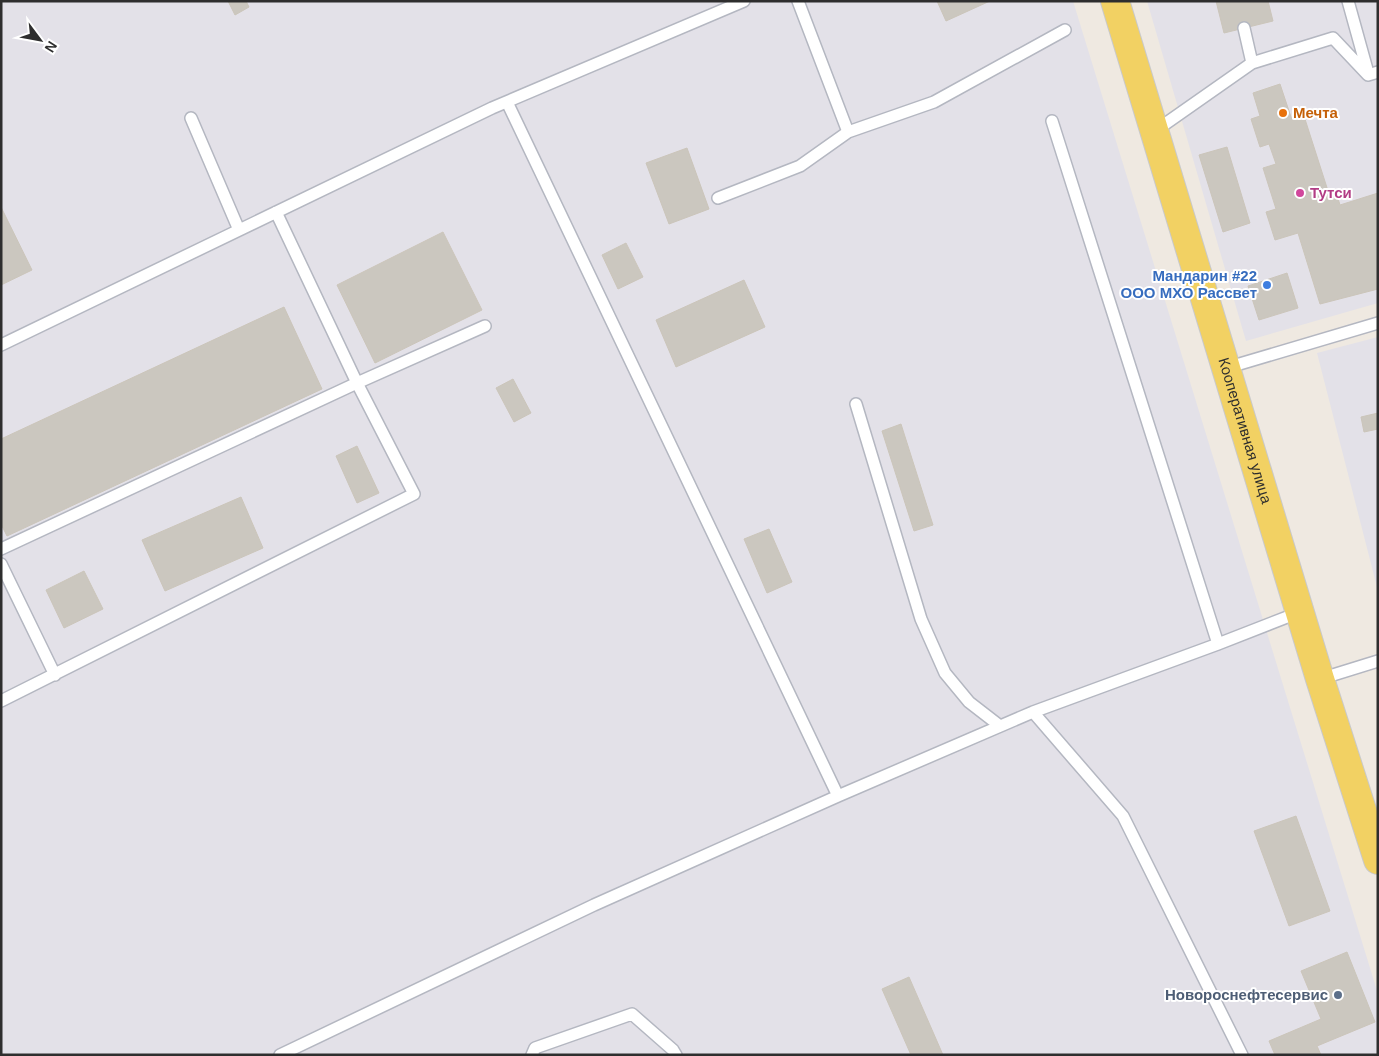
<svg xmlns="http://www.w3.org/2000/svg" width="1379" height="1056" viewBox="0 0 1379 1056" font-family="Helvetica,sans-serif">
<rect width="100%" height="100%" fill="#efe9e1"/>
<path fill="#e3e1e8" d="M 1,1 L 1073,1 L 1378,994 L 1378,1055 L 1,1055 Z
M 1147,1 L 1378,1 L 1378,303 L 1246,341 Z
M 1378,337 L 1378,591 L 1317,353 Z"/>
<path fill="#cbc7bf" stroke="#cbc5ba" d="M 228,1 L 246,1 L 249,7 L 235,15 Z
M 937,1 L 990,1 L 946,21 Z
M 1216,1 L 1268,1 L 1273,21 L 1224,33 Z
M 1280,84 L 1292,120 L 1304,116 L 1329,194 L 1336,192 L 1340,205 L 1378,193 L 1378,289 L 1320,304 L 1298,233 L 1275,240 L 1266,212 L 1276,209 L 1263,168 L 1276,164 L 1269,144 L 1260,147 L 1251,119 L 1260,116 L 1253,93 Z
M 1227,147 L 1250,223 L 1223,232 L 1199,155 Z
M 687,148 L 709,209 L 669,224 L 646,163 Z
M 1,207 L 32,270 L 1,285 Z
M 443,232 L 482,310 L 375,363 L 337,285 Z
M 626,243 L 643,277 L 618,289 L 602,255 Z
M 1287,273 L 1298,308 L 1259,320 L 1248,286 Z
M 744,280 L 765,327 L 676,367 L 656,320 Z
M 284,307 L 322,389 L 7,536 L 1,524 L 1,439 Z
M 513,379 L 531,413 L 514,422 L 496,388 Z
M 1378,413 L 1378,429 L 1364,432 L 1361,417 Z
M 901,424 L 933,525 L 914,531 L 882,431 Z
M 357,446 L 379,493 L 357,503 L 336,456 Z
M 241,497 L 263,548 L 165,591 L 142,540 Z
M 769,529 L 792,582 L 767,593 L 744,539 Z
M 84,571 L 103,609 L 64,628 L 46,590 Z
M 1296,816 L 1330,911 L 1289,926 L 1254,831 Z
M 1347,952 L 1375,1022 L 1317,1046 L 1321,1055 L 1275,1055 L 1269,1041 L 1321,1019 L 1301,971 Z
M 909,977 L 943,1055 L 911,1055 L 882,989 Z"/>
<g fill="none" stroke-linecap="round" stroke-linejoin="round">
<defs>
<path id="lane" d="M 798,1 L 848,132
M 1348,1 L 1368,73
M 1252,63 L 1333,38 L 1368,75 L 1378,72
M 507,102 L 838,796
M 191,118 L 239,230
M 1052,121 L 1218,644
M 1155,131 L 1252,63 L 1244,28
M 718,198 L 800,166 L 848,132 L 934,102 L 1065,30
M 1,345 L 492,108 L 744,1
M 1226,368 L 1378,323
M 856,404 L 921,619 L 945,673 L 969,702 L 1000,726
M 1,549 L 357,383 L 485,326
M 1,564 L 55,675
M 1320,679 L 1378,661
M 1,701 L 414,494 L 357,383 L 276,212
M 1033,712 L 1123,816 L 1242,1055
M 280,1055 L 594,905 L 838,796 L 1033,712 L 1218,644 L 1300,612
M 532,1055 L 535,1048 L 632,1014 L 673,1050 L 676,1055"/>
<g id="primary">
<path id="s1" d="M 1115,1 L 1320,679 L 1378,860"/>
</g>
</defs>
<use href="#lane" stroke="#b4b7c1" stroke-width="14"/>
<use href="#primary" stroke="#c9c9c9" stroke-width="30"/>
<use href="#lane" stroke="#fff" stroke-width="11"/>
<use href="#primary" stroke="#f2d163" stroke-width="28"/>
</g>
<circle fill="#e8710a" stroke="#fff" stroke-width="2" cx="1283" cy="113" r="5"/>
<circle fill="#d1479c" stroke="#fff" stroke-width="2" cx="1300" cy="193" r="5"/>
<circle fill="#3f7fe0" stroke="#fff" stroke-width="2" cx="1267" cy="285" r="5"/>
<circle fill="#5c6f8a" stroke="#fff" stroke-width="2" cx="1338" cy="995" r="5"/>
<g text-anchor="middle" stroke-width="4" stroke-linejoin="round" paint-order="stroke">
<g font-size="15" font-weight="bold" fill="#c56008" stroke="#fff" text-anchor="start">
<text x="1293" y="118">Мечта</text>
</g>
<g font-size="15" font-weight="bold" fill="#b23c85" stroke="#fff" text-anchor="start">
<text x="1310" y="198">Тутси</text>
</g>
<g font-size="15" font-weight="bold" fill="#366cbe" stroke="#fff" text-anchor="end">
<text x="1257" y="281">Мандарин #22<tspan x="1257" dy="17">ООО МХО Рассвет</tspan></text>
</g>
<g font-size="15" fill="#2e2e2e" stroke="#fff">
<text dy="5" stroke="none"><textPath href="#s1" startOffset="449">Кооперативная улица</textPath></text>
</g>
<g font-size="15" font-weight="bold" fill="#4e5e75" stroke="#fff" text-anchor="end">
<text x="1328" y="1000">Новороснефтесервис</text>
</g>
</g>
<rect width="1379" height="1056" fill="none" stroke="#2e2e2e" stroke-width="5"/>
<g transform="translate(40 40) rotate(122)" stroke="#ffffff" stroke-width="4" paint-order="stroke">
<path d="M0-4L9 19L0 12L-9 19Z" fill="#2e2e2e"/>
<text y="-8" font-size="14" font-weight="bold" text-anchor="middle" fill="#2e2e2e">N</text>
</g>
</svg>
